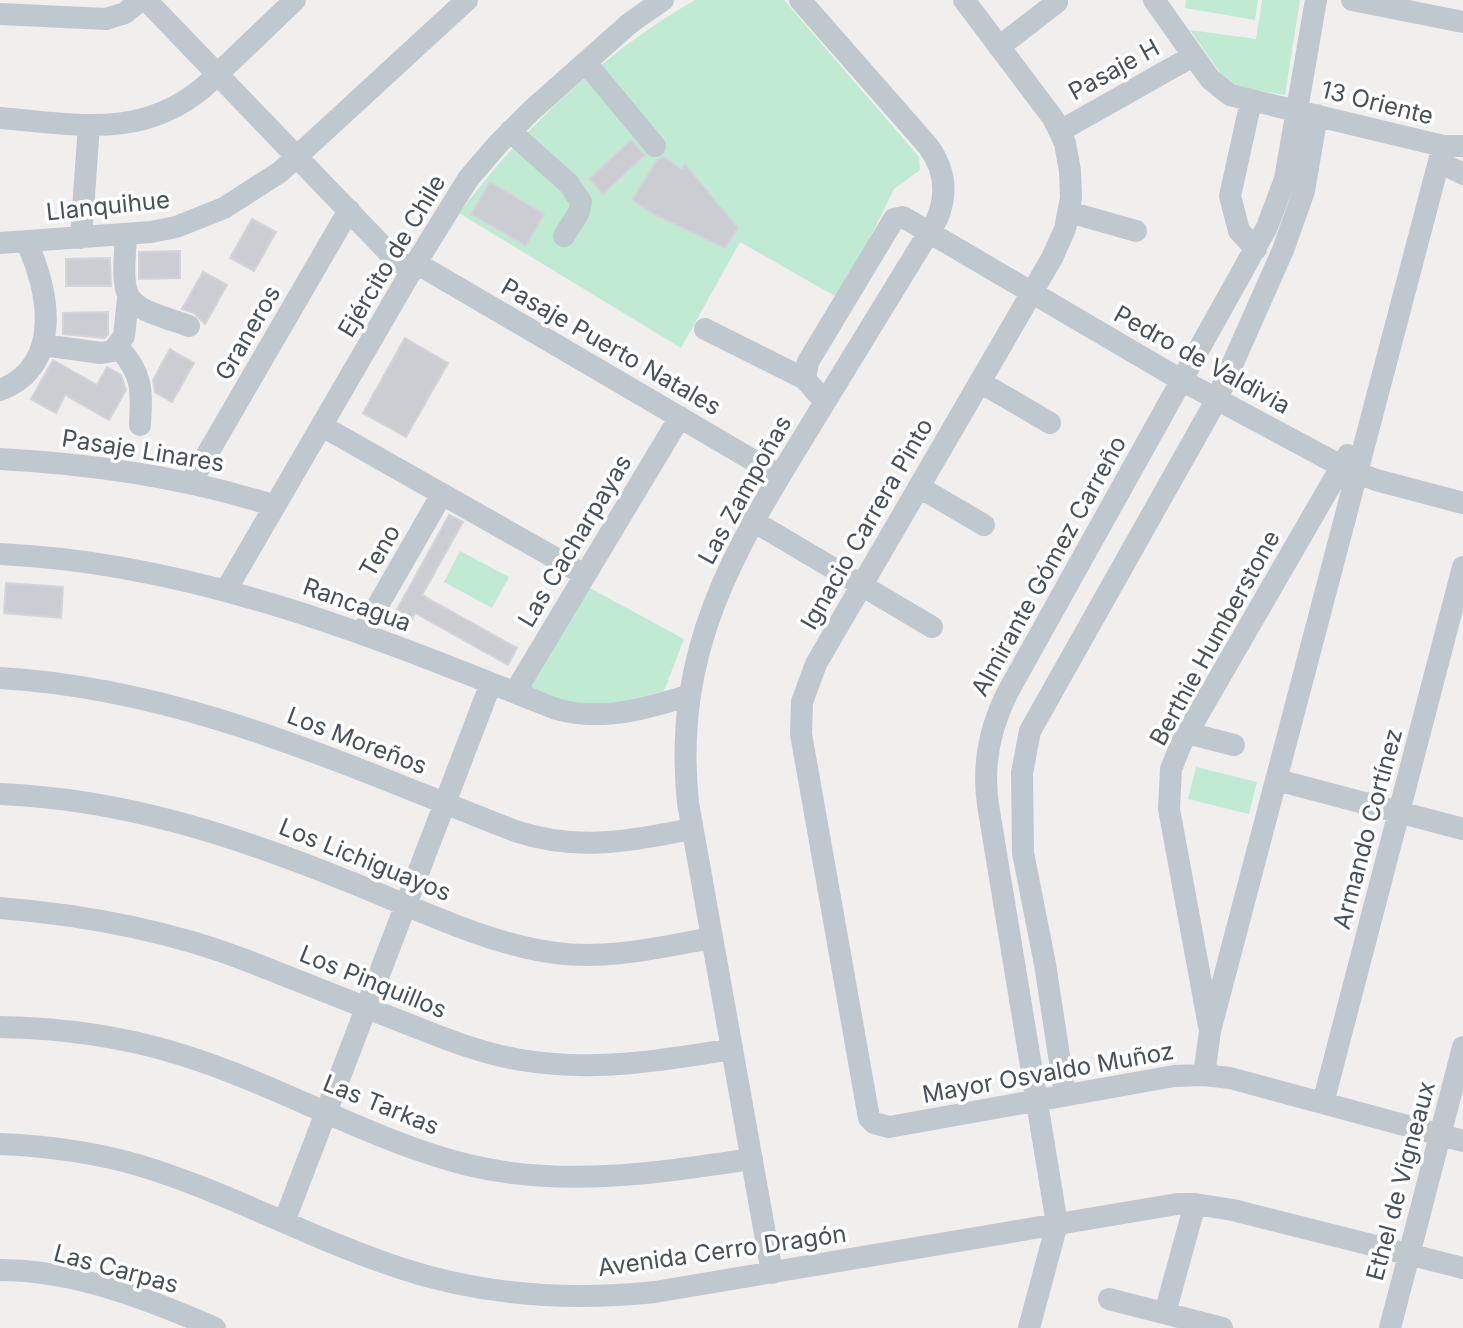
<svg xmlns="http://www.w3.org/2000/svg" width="1463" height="1328" viewBox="0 0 1463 1328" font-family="Inter,sans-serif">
<rect width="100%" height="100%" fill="#f1eeee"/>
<path fill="#c1ead3" d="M 695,0 L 784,0 L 919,157 L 920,170 L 894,189 L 840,299 L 740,242 L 681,348 L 459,213 C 477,191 495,167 514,147 C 566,90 629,38 695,0 Z
M 1186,0 L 1258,0 L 1255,20 L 1185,8 Z
M 1262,0 L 1300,0 L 1285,95 L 1229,85 L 1190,30 L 1256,39 Z
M 460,551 L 509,577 L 492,608 L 444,582 Z
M 586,586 L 684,639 L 664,691 L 602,707 L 561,701 L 530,688 Z
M 1196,767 L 1257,782 L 1249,814 L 1188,799 Z"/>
<path fill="#cccdd2" stroke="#d3d4d9" stroke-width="2" d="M 631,140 L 645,155 L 603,194 L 589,179 Z
M 663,157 L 682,169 L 685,164 L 738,228 L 725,248 L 654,214 L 632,200 L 657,160 Z
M 490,182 L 544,214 L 526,246 L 471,214 Z
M 252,219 L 276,232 L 254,271 L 230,258 Z
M 180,251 L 180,278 L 139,279 L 139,252 Z
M 110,258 L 111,286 L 66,286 L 66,259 Z
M 203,272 L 227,285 L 205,324 L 194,313 L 182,309 Z
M 108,312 L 108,334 L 105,338 L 63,334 L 63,313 Z
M 405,338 L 448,363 L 406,437 L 363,413 Z
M 170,349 L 194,363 L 172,402 L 155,392 L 153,380 Z
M 53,360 L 97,385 L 107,367 L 121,375 L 126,390 L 109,420 L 65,395 L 56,413 L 31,399 Z
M 449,515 L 463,522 L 422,595 L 517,648 L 508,665 L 415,613 L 408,626 L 393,617 Z
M 6,583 L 63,587 L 61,618 L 4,613 Z"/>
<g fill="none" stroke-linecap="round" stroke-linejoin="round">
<path stroke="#c0c8cf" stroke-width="22" d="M 146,0 L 395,259 L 412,270
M 964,0 L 1053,118 L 1065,143 L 1070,171 L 1071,198 L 1065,229 L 1052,258 L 816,664 L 802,702 L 801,734 L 869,1118 L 874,1123 L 889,1127 L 1174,1076 L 1204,1075 L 1230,1078 L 1463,1141
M 1154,0 L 1210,79 L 1230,95 L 1443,146 L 1463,146
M 1352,0 L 1463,22
M 0,14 L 106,19 L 125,13 L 141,0
M 999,47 L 1057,2
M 586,63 L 655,146
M 1251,101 L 1230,196 L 1239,231 L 1256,249
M 0,118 C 76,124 141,140 204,87 L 295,0
M 510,131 L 569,184 L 581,202 L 579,212 L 564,236
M 1060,131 L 1193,56
M 1439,162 L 1463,174
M 1069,212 L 1136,231
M 126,236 C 121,308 123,303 189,326
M 81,238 L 89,125
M 0,243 L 151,232 L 176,227 L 224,208 L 280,172 L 467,0
M 416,263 L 780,476
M 705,329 L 805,379
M 43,345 L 101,353 L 113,351 L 124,336 L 128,299
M 118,347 C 143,374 142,390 140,425
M 980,382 L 1050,423
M 0,390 C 64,366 49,289 26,241
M 825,402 L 805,379 L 808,362 L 894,219 L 903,217 L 1181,380 L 1343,467 L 1376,480 L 1463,503
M 322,426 L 585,575
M 0,459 C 94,464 185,477 275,506
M 191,482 L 349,210
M 919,487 L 984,525
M 753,521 L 932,627
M 0,554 C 196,563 376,637 556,709 C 603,722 643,709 688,696
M 226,590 L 416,263 L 468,179 L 498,144 L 532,110 L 630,23 L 663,0
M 362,633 L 442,494
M 0,678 C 186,689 344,765 515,831 C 579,852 628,841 692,829
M 515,692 L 680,417
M 1187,733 L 1234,745
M 1277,780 L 1463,829
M 0,794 C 123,799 237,836 350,882 C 413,907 489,945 556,953 C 608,960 660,947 712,938
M 0,908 C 85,915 168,930 248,961 C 297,980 346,1000 395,1019 C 436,1035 477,1053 521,1060 C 593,1072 661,1061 732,1049
M 1209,1026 L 1169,809 L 1171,769 L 1181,744 L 1348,455
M 0,1027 C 61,1028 121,1036 179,1054 C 278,1084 368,1140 468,1165 C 563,1188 657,1173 752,1159
M 1204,1075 L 1210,1031 L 1443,146
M 1065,1095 L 1045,964 L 1023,853 L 1022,773 L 1030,731 L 1217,399 L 1283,250 L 1304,191 L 1317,115
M 1323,1103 L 1463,567
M 0,1144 C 46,1146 93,1152 138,1165 C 229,1192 313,1240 403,1269 C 486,1296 569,1301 655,1292 L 1177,1204 L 1195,1204 L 1233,1210 L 1463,1268
M 284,1222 L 491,683
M 0,1270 C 74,1270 148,1299 215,1328
M 772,1273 L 688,803 C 672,647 736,547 814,420 C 855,353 896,286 937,219 C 948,193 945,169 928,146 L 800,0
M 1109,1299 L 1222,1328
M 1165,1313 L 1195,1204
M 1029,1328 L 1057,1224 L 988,805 C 982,763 990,725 1010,688 L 1267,227 L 1285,179 L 1316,0
M 1390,1328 L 1463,1047"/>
</g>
<g text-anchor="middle" stroke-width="7" stroke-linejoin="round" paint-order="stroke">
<g font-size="24" fill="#48515a" stroke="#fff">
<text transform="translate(1114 70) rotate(-29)" y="8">Pasaje H</text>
<text transform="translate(1377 103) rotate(14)" y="8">13 Oriente</text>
<text transform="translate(108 206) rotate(-6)" y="8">Llanquihue</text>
<text transform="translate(392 256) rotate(-59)" y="8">Ejército de Chile</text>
<text transform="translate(248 333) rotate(-60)" y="8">Graneros</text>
<text transform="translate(611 347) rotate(30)" y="8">Pasaje Puerto Natales</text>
<text transform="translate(1202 360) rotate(29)" y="8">Pedro de Valdivia</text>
<text transform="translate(143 451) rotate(9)" y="8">Pasaje Linares</text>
<text transform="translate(745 490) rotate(-61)" y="8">Las Zampoñas</text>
<text transform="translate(867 524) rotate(-60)" y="8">Ignacio Carrera Pinto</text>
<text transform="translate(575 541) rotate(-59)" y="8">Las Cacharpayas</text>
<text transform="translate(380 551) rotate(-60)" y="8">Teno</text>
<text transform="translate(1049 566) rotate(-61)" y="8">Almirante Gómez Carreño</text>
<text transform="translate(357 605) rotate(20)" y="8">Rancagua</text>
<text transform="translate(1215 638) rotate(-61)" y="8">Berthie Humberstone</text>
<text transform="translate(357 741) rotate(21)" y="8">Los Moreños</text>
<text transform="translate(1368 829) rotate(-75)" y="8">Armando Cortínez</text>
<text transform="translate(365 860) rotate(22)" y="8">Los Lichiguayos</text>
<text transform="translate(373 982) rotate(22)" y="8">Los Pinquillos</text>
<text transform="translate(1048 1073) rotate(-10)" y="8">Mayor Osvaldo Muñoz</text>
<text transform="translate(381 1105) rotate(22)" y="8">Las Tarkas</text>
<text transform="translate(1401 1181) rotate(-75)" y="8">Ethel de Vigneaux</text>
<text transform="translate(722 1251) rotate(-8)" y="8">Avenida Cerro Dragón</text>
<text transform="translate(116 1269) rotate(15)" y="8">Las Carpas</text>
</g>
</g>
</svg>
